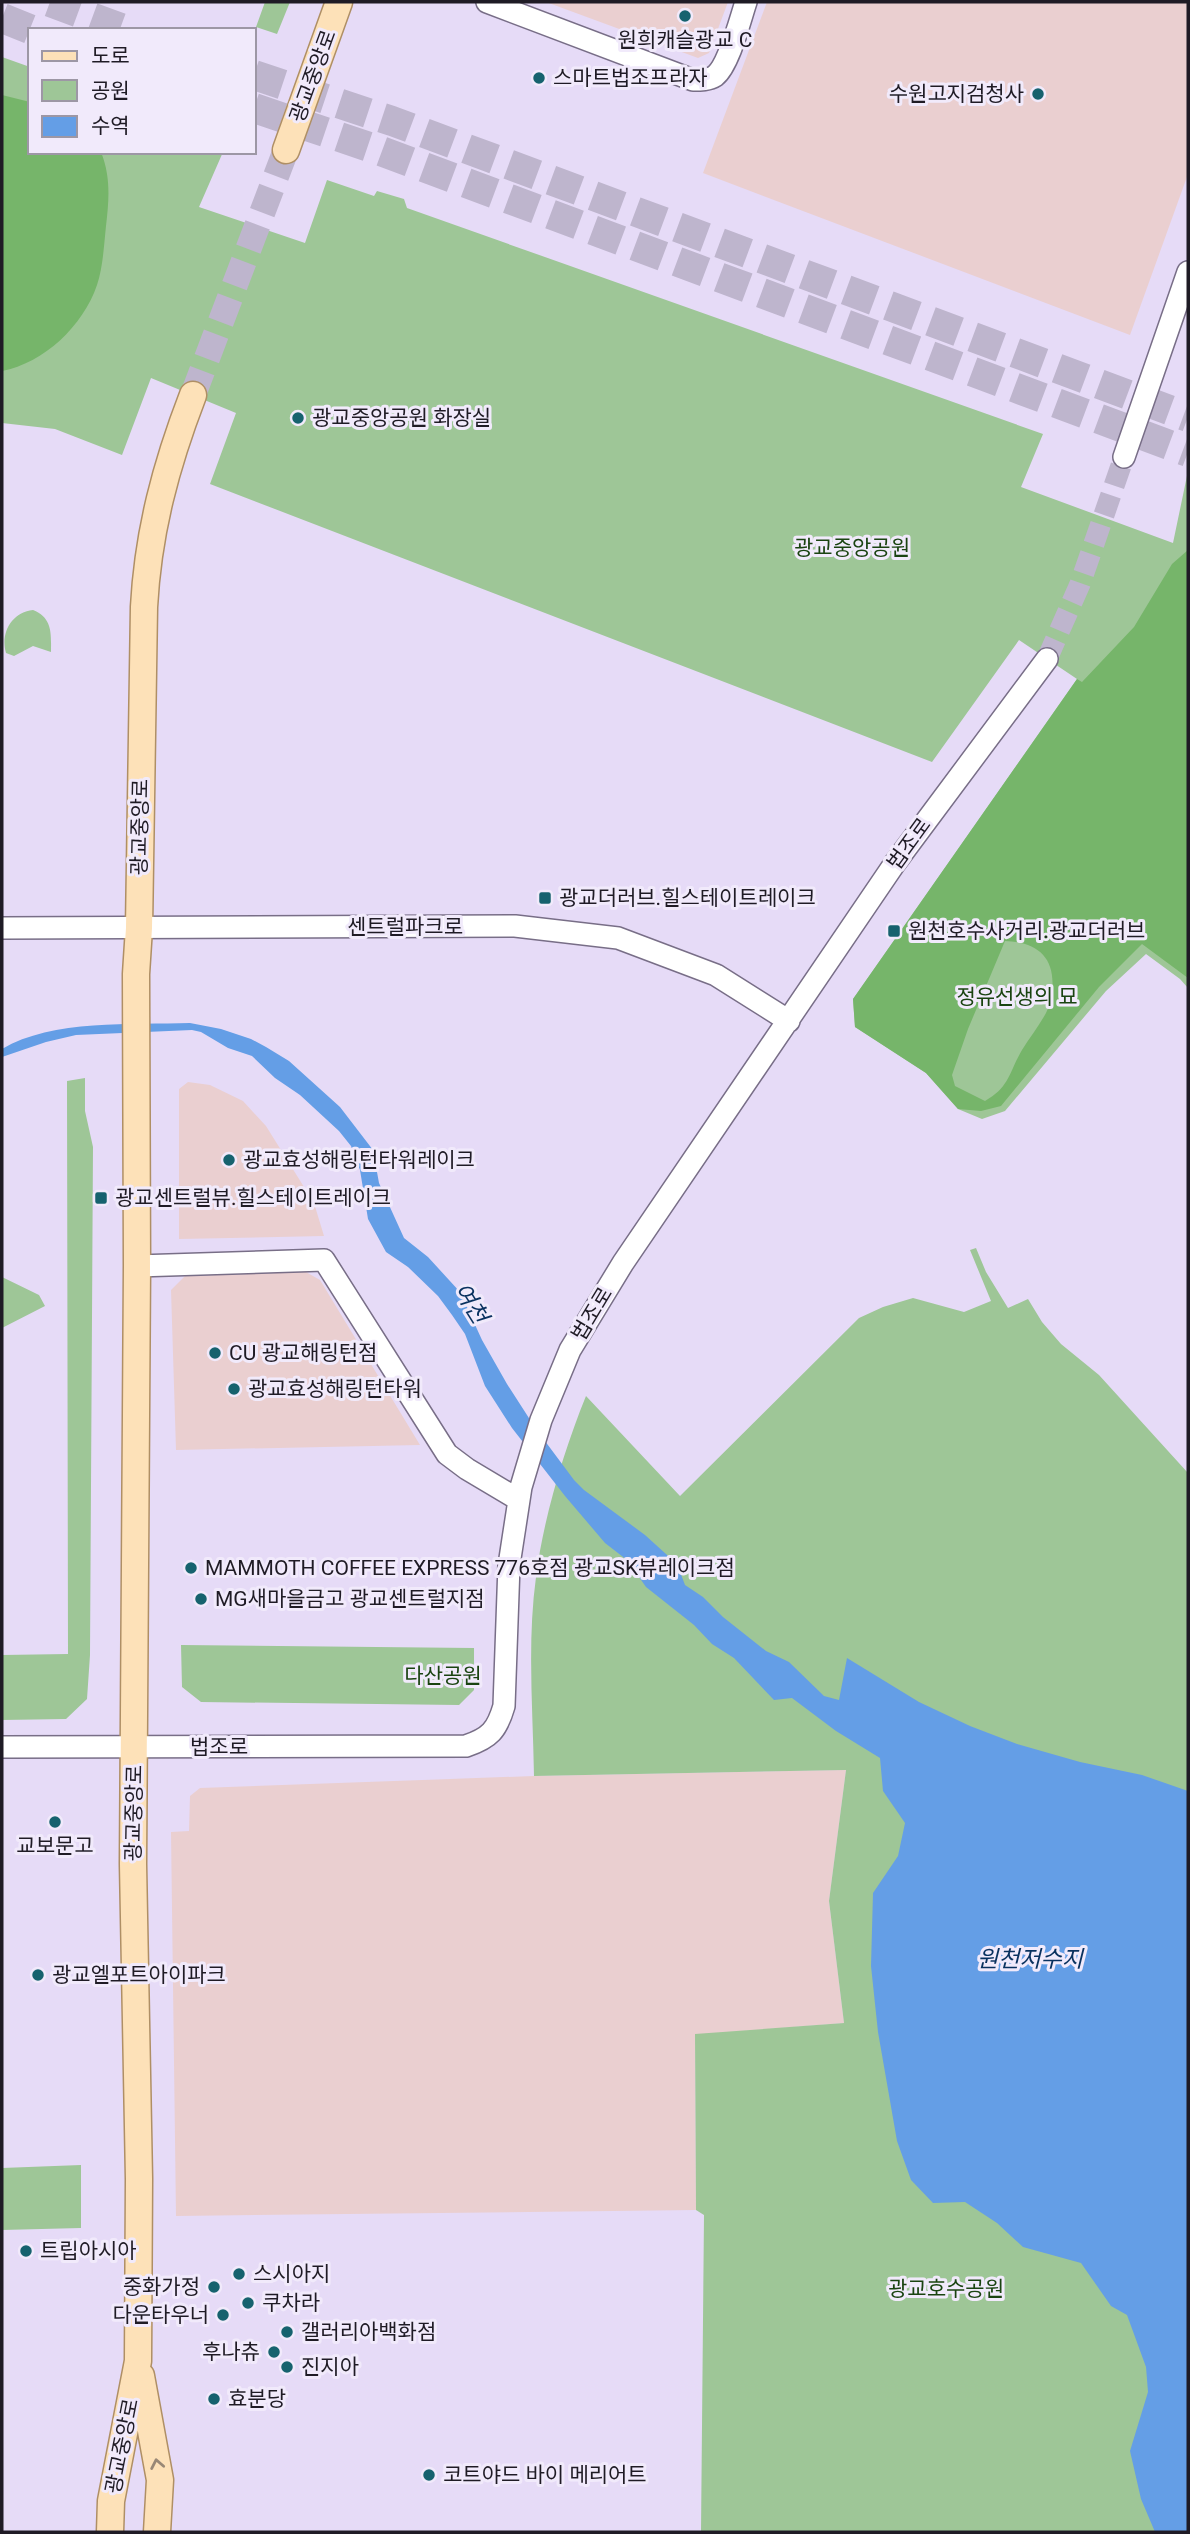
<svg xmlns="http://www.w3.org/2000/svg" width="1190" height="2534" viewBox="0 0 1190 2534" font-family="Roboto,'Noto Sans KR',sans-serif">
<rect width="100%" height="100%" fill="#e6dbf7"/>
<path fill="#eacfd0" d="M 546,2 L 728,2 L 709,53 L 698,58 Z
M 767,2 L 1188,2 L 1188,174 L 1130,335 L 703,173 Z
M 188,1082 L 210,1085 L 243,1101 L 266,1126 L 314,1203 L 324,1236 L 179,1239 L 179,1089 Z
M 306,1272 L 320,1280 L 420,1445 L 176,1450 L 171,1290 L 185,1276 Z
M 846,1770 L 829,1901 L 844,2023 L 695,2035 L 696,2210 L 176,2216 L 171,1832 L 189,1831 L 190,1796 L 200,1788 L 534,1776 Z"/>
<path fill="#9ec697" d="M 265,2 L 290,2 L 277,34 L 256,27 Z
M 2,57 L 30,67 L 30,152 L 223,152 L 199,207 L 305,243 L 327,180 L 374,196 L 377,191 L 404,199 L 407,208 L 1043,434 L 1021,487 L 1173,543 L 1188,471 L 1188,988 L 1180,979 L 1146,954 L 1106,991 L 1005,1111 L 982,1119 L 958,1109 L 926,1073 L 855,1027 L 853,999 L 1077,679 L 1019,640 L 932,762 L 210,484 L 236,413 L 151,378 L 122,455 L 55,429 L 2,423 Z
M 33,610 C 53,618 51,634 51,652 L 33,646 L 14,656 L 6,653 C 0,633 12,612 33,610 Z
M 85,1078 L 85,1111 L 93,1147 L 90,1655 L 87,1699 L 66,1719 L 2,1720 L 2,1655 L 68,1654 L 67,1081 Z
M 976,1248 L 986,1272 L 1008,1308 L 1028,1299 L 1042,1322 L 1061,1344 L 1099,1375 L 1188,1473 L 1188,2532 L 701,2532 L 704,2215 L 696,2210 L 695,2034 L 844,2023 L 829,1901 L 846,1770 L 534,1776 C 533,1710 527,1643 536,1577 C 543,1520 564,1450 586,1396 L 680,1496 L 859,1318 L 883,1307 L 913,1298 L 964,1312 L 991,1301 L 970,1250 Z
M 2,1277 L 39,1295 L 45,1306 L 2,1328 Z
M 181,1645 L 474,1648 L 474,1690 L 459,1705 L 201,1702 L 182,1687 Z
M 81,2165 L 81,2228 L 2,2230 L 2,2168 Z"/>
<path fill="#76b56a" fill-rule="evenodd" d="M 2,95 L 30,102 L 30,152 L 101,152 C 111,177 109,200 106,226 C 104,245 103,267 97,285 C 83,326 44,363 2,371 Z
M 1188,550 L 1188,978 L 1142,944 L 1099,987 L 1001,1106 L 981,1111 L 958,1109 L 926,1073 L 855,1027 L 853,999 L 1077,679 L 1082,682 L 1134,627 L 1172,564 ZM 1005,941 C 1038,942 1056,958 1052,992 C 1051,999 1049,1007 1046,1013 C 1039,1026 1030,1037 1022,1050 C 1009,1072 1010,1087 985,1101 L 955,1086 L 952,1075 L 968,1029 Z"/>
<path fill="#649ee6" d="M 190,1023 L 221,1029 L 251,1039 L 266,1047 L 289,1061 L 340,1107 L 373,1150 L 379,1183 L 404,1238 L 428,1257 L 460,1292 L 482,1340 L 507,1384 L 536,1429 L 574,1480 L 584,1490 L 645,1535 L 677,1564 L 685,1585 L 703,1597 L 723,1617 L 766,1651 L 789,1662 L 824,1696 L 839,1700 L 847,1658 L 919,1702 L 970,1726 L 1017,1744 L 1080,1762 L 1142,1775 L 1188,1791 L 1188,2532 L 1155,2532 L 1141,2499 L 1130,2451 L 1148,2392 L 1146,2367 L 1127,2315 L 1111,2306 L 1081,2263 L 1023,2247 L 997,2223 L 965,2202 L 933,2203 L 911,2180 L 897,2141 L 878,2032 L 871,1966 L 873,1893 L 898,1856 L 905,1823 L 883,1791 L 880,1758 L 836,1731 L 792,1698 L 774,1700 L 734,1658 L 712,1644 L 694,1625 L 646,1587 L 627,1560 L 605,1543 L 565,1496 L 512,1428 L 485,1386 L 465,1334 L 452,1315 L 438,1296 L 408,1267 L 386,1252 L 368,1219 L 360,1170 L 351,1146 L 339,1131 L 300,1095 L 275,1078 L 252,1056 L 228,1048 L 201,1032 L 192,1030 L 76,1035 L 46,1042 L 2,1057 L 2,1049 C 52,1019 133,1025 190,1023 Z"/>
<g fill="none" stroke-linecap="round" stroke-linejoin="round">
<path stroke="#beb5cd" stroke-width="21" stroke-dasharray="21 10" stroke-linecap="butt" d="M 1047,659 L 1080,584 L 1124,457"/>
<path stroke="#beb5cd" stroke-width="26" stroke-dasharray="26 13" stroke-linecap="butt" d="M 193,395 L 286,150"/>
<path stroke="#beb5cd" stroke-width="30" stroke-dasharray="30 15" stroke-linecap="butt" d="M 50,2 L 126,30
M 2,18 L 32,30
M 254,75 L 392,121 L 1188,417
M 254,108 L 378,150 L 1188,452"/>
<defs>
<path id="minor" d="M 487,2 L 693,80 C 700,80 709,80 715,76 C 729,65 740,20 746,2
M 1124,457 L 1188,272
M 2,928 L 515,926 L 618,938 L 716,975 L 789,1021
M 137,1266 L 324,1260 L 447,1454 L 467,1469 L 519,1500
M 2,1747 L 466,1746 C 490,1738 497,1730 504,1706 L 509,1565 L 521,1487 L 541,1420 L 570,1350 L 623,1263 L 895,863 L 1047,659"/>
<path id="major" d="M 286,150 L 339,2
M 141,2376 L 160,2480 L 157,2532
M 110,2532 L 111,2501 L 138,2361 L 139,2179 L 133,1864 L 137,1266 L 136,974 L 139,928 L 144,607 C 148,532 166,465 193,395"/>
</defs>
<use href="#minor" stroke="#786e87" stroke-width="24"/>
<use href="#major" stroke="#af8f65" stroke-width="29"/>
<use href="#minor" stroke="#fff" stroke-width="21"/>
<use href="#major" stroke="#fde1b8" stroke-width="26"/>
</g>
<defs><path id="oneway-chevron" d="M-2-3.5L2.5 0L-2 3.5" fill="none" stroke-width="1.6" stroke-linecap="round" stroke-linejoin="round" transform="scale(1.75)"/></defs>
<use stroke="#998876" href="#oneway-chevron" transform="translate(157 2464) rotate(-101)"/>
<g fill="#16626e" stroke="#f1eafb" stroke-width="2.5">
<circle cx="685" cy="16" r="7"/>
<circle cx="539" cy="78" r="7"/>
<circle cx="1038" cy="94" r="7"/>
<circle cx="298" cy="418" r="7"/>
<rect x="538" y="891" width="14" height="14" rx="3.5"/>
<rect x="887" y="924" width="14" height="14" rx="3.5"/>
<circle cx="229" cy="1160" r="7"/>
<rect x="94" y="1191" width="14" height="14" rx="3.5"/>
<circle cx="215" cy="1353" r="7"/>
<circle cx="234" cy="1389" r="7"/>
<circle cx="191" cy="1568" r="7"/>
<circle cx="201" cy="1599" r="7"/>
<circle cx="55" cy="1822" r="7"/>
<circle cx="38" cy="1975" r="7"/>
<circle cx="26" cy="2251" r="7"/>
<circle cx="239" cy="2274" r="7"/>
<circle cx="214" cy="2287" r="7"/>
<circle cx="248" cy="2303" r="7"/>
<circle cx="223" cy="2315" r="7"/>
<circle cx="287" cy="2332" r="7"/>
<circle cx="274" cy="2352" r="7"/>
<circle cx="287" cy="2367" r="7"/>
<circle cx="214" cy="2399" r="7"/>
<circle cx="429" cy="2475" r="7"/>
</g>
<g text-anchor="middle" stroke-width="6" stroke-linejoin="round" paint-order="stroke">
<g font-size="21" fill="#1f1b25" stroke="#f1eafb" text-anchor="start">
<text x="685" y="47" text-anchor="middle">원희캐슬광교 C</text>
<text x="553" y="85">스마트법조프라자</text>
<text x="1024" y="101" text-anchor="end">수원고지검청사</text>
<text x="312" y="425">광교중앙공원 화장실</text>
<text x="559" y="905">광교더러브.힐스테이트레이크</text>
<text x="908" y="938">원천호수사거리.광교더러브</text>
<text x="243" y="1167">광교효성해링턴타워레이크</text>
<text x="115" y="1205">광교센트럴뷰.힐스테이트레이크</text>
<text x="229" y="1360">CU 광교해링턴점</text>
<text x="248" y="1396">광교효성해링턴타워</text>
<text x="205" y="1575">MAMMOTH COFFEE EXPRESS 776호점 광교SK뷰레이크점</text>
<text x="215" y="1606">MG새마을금고 광교센트럴지점</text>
<text x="55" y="1853" text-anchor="middle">교보문고</text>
<text x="52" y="1982">광교엘포트아이파크</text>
<text x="40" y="2258">트립아시아</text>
<text x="253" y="2281">스시아지</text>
<text x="200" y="2294" text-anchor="end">중화가정</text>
<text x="262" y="2310">쿠차라</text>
<text x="209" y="2322" text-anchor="end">다운타우너</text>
<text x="301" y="2339">갤러리아백화점</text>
<text x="260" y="2359" text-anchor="end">후나츄</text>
<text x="301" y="2374">진지아</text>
<text x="228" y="2406">효분당</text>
<text x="443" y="2482">코트야드 바이 메리어트</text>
</g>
<g font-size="21" fill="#1f1b25" stroke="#f1eafb">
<text transform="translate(313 76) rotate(-70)" y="7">광교중앙로</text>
<text transform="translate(140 827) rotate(-89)" y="7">광교중앙로</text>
<text transform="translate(909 844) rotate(-54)" y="7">법조로</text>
<text x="405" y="934">센트럴파크로</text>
<text transform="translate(592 1314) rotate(-59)" y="7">법조로</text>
<text x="219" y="1754">법조로</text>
<text transform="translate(134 1813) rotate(-89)" y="7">광교중앙로</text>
<text transform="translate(122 2446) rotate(-79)" y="7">광교중앙로</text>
</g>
<g font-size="21" fill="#1a4411" stroke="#f1eafb">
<text x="852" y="555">광교중앙공원</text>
<text x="1017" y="1004">정유선생의 묘</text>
<text x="443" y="1683">다산공원</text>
<text x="946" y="2296">광교호수공원</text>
</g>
<g font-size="23" font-style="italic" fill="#09315f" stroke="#f1eafb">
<text transform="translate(471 1303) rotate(58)" y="8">여천</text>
<text x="1030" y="1967">원천저수지</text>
</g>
</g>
<rect width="1190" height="2534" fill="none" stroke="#1f1b25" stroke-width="7"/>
<rect x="28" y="28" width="228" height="126" fill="#f1eafb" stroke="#9d97a5" stroke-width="2"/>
<rect x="42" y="51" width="35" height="10" fill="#fde1b8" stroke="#9d97a5" stroke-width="2"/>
<text x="91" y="63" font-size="21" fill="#1f1b25">도로</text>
<rect x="42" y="80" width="35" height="21" fill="#9ec697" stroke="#9d97a5" stroke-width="2"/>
<text x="91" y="98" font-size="21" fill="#1f1b25">공원</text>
<rect x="42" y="116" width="35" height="21" fill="#649ee6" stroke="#9d97a5" stroke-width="2"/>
<text x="91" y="133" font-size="21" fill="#1f1b25">수역</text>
</svg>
